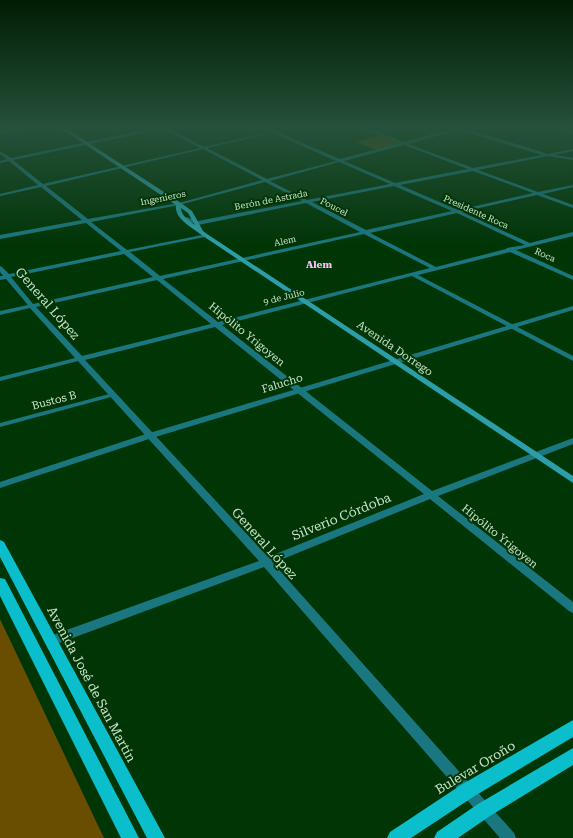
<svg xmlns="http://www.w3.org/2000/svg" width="573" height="838" viewBox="0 0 573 838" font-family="'Roboto Serif',serif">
<rect width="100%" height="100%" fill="#003506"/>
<path fill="#694d00" d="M 380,135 L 404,144 L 380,151 L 356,142 Z
M 0,619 L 104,838 L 0,838 Z"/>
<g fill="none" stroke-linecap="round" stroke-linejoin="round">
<path fill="#1b777f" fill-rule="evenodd" d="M 113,393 L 116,395 L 115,396 L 0,427 L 0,423 Z"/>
<path fill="#1b777f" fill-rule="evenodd" d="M 22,127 L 31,127 L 0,134 L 0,132 Z
M 158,127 L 167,127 L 204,147 L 270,132 L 260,127 C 266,127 269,130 273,130 C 278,131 290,127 297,127 L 277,132 L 340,159 L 400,143 L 358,127 L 365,127 L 404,142 L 458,127 L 467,127 L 464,128 L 548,154 L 573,149 L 573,151 L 555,155 L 573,158 L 573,160 L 548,156 L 478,170 L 538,192 L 573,185 L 573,187 L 543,194 L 573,205 L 573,208 L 537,195 L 462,212 L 530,243 L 573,232 L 573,236 L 516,250 L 573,276 L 573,280 L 510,252 L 418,275 L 573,356 L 573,361 L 412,276 L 222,325 L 432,491 L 573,438 L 573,444 L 438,496 L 573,602 L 573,613 L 569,611 L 430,499 L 273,563 L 514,833 L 516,838 L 500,838 L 264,567 L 51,646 L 47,645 L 45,641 L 47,637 L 259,561 L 78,361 L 0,381 L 0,377 L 75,358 L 30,308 L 0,315 L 0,311 L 28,305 L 6,279 L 0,280 L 0,276 L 3,276 L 0,272 L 0,266 L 2,267 L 9,274 L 121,251 L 86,223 L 0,239 L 0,235 L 82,220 L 41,187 L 0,196 L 0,194 L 38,185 L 9,161 L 0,163 L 0,161 L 7,159 L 0,154 L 0,151 L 11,158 ZM 163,129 L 200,148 L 43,184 L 13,160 ZM 460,130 L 542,155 L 473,168 L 408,144 ZM 273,133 L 336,161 L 267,179 L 207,148 ZM 404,145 L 468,169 L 395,183 L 344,161 ZM 203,149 L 262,180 L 179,203 L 88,219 L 46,186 ZM 339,162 L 390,184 L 307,200 L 270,181 ZM 473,171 L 533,193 L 458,210 L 400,185 ZM 265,182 L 302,201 L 198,221 L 186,217 L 183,219 L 198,225 L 306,203 L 360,232 L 160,276 L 130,252 L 205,237 L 207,236 L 207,234 L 127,250 L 91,222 L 179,205 ZM 394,186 L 452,211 L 366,230 L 312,202 ZM 457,213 L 525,245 L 507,248 L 506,249 L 436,267 L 370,233 ZM 364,234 L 430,268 L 218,322 L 163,279 ZM 124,254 L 153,277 L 33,304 L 11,277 ZM 157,280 L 211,324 L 82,356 L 36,307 ZM 215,327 L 424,494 L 268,557 L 85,360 Z
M 555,127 L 562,127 L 573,131 L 573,133 Z"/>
<path fill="#1b777f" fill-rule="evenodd" d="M 573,306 L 573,310 L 152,438 L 0,488 L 0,482 L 146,434 Z"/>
<path fill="#2b9ea9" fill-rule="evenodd" d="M 59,127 L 64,127 L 181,203 L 192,211 L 203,231 L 207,234 L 573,476 L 573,483 L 203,236 C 193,228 174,219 176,205 ZM 181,208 L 188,213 L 195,225 C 189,220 181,216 181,208 Z"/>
<path fill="#0abecc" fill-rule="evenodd" d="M 0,540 L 4,542 L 165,838 L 147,838 L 0,557 Z
M 0,578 L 5,579 L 139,838 L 121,838 L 0,596 Z
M 573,720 L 573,737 L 473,797 L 411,838 L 387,838 L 390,832 L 461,785 Z
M 573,748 L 573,765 L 490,816 L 458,838 L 434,838 L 437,832 L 478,804 Z"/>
</g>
<linearGradient id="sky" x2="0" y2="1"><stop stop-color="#001d03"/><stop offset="0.52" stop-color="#26513b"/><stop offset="1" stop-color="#26513b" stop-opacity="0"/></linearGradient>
<rect width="573" height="245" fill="url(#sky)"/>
<g text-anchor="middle" stroke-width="4" stroke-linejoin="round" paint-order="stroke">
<g font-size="9" fill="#c8e3c8" stroke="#003506">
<text transform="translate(163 198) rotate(-11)" y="3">Ingenieros</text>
<text transform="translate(271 200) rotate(-11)" y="3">Berón de Astrada</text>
<text transform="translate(334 207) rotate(27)" y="3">Poucel</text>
<text transform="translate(476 212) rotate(24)" y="3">Presidente Roca</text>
<text transform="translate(285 241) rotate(-12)" y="3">Alem</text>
<text transform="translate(545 255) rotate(24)" y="3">Roca</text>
<text transform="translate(284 297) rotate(-14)" y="3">9 de Julio</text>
</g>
<g font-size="10" font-weight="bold" fill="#fac2fd" stroke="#003506">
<text x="319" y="268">Alem</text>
</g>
<g font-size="11" fill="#c8e3c8" stroke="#003506">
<text transform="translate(247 334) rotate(39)" y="4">Hipólito Yrigoyen</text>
<text transform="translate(395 348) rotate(34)" y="4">Avenida Dorrego</text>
<text transform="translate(282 383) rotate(-17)" y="4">Falucho</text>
<text transform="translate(54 400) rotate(-15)" y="4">Bustos B</text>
<text transform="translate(500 536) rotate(39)" y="4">Hipólito Yrigoyen</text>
</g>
<g font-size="13" fill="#c8e3c8" stroke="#003506">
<text transform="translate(48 303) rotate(49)" y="5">General López</text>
<text transform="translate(341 516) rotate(-22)" y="5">Silverio Córdoba</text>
<text transform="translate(265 543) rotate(48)" y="5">General López</text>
<text transform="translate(92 684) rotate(62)" y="5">Avenida José de San Martín</text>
<text transform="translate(475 767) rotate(-31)" y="5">Bulevar Oroño</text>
</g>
</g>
</svg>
